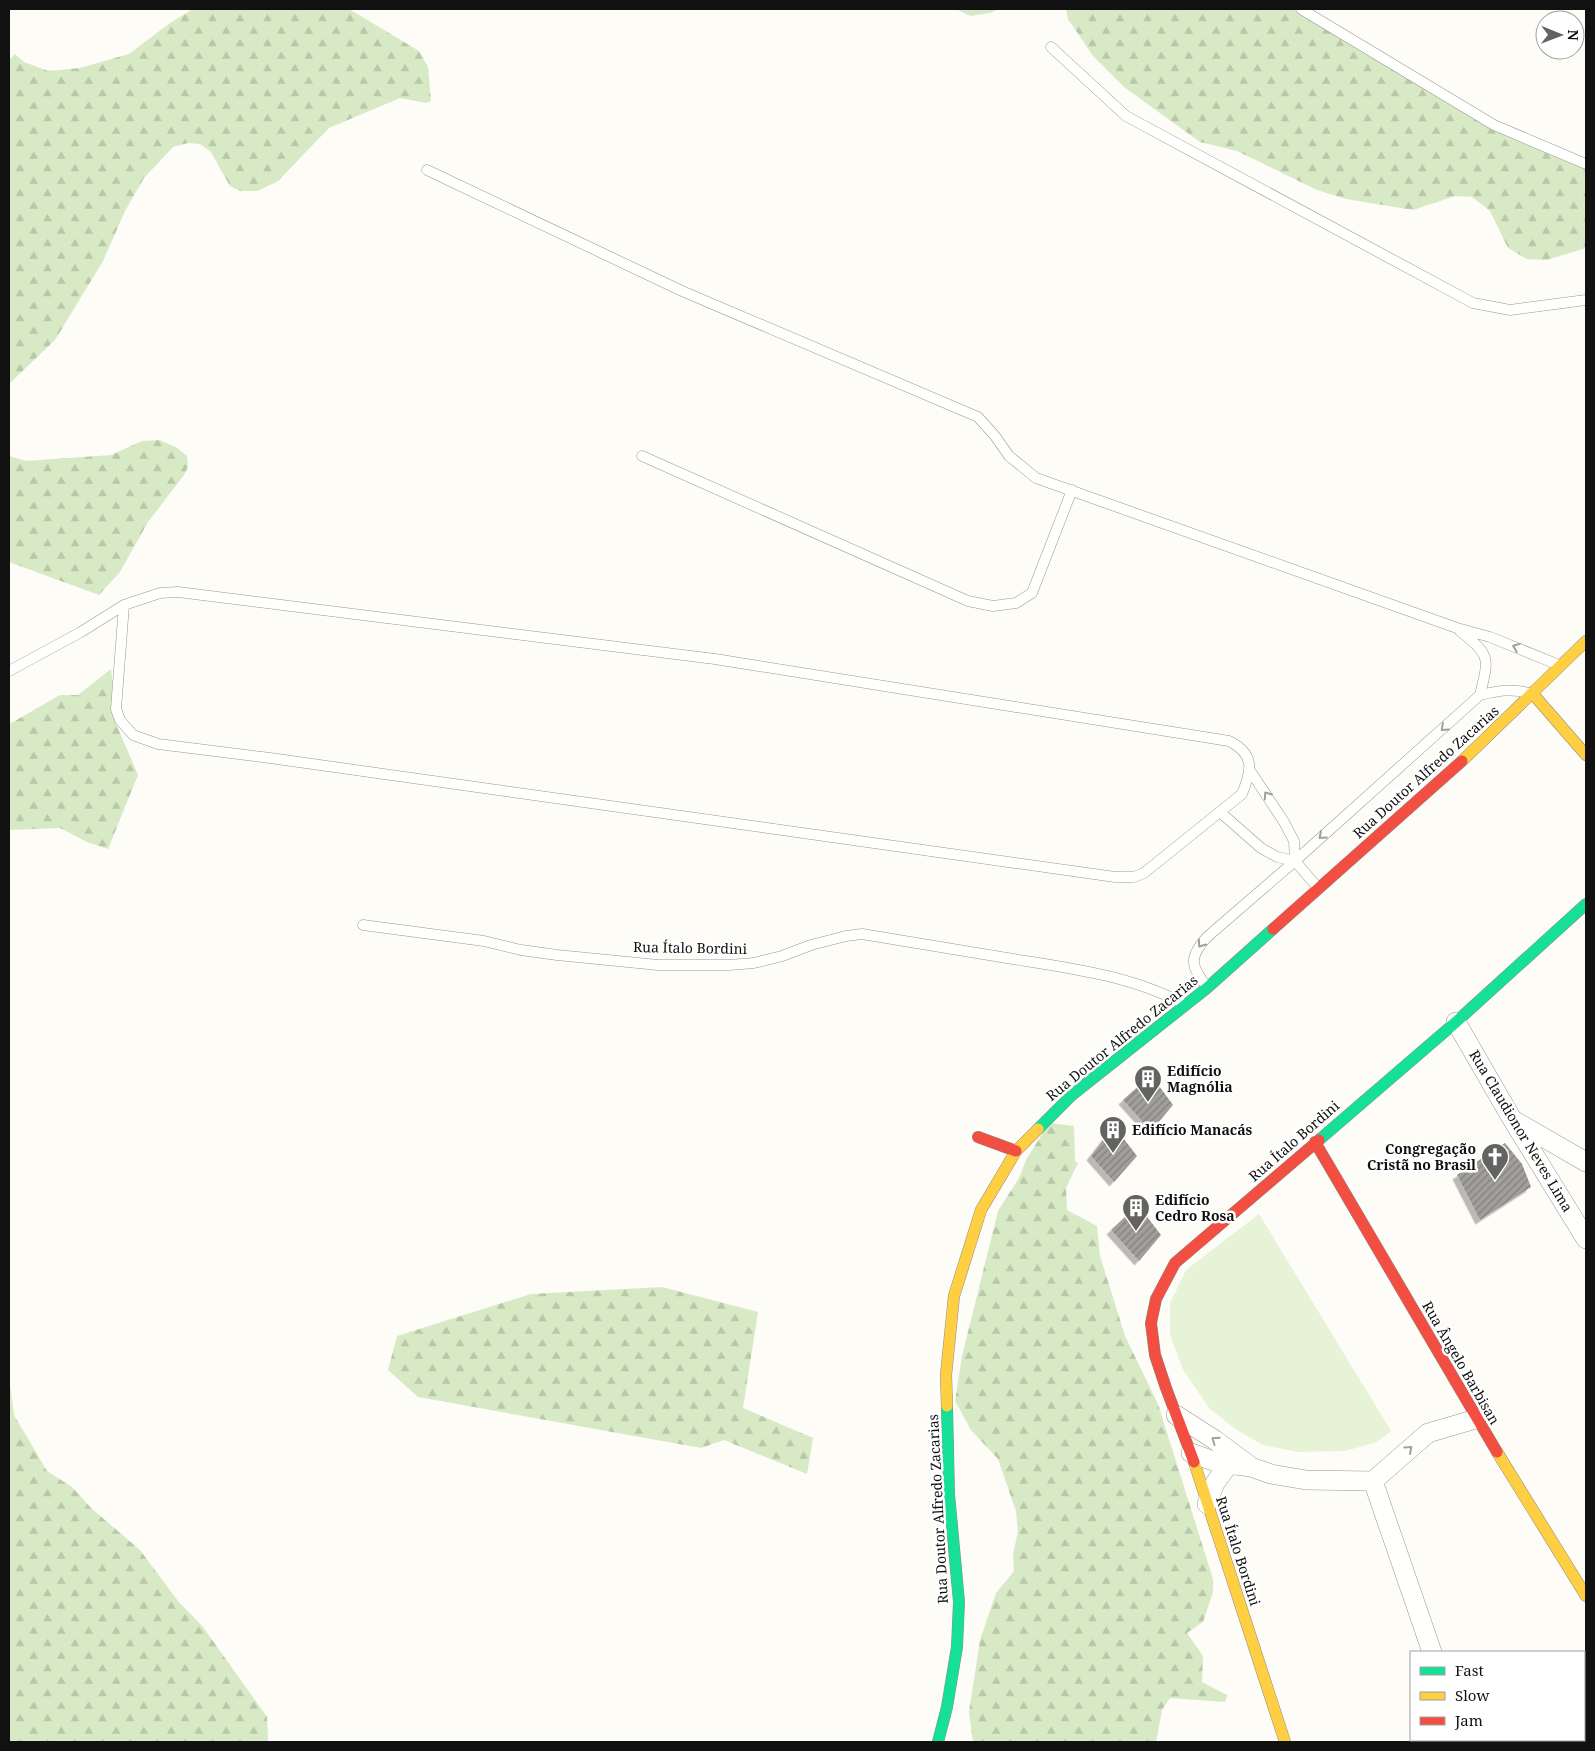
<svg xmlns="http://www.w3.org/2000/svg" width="1595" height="1751" viewBox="0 0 1595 1751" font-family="'Noto Serif',serif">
<defs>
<pattern id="forest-firs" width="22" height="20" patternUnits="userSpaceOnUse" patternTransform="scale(1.25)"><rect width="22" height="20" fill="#d8eac5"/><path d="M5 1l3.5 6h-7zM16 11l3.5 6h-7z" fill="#b8c8a8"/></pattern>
<pattern id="building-hatch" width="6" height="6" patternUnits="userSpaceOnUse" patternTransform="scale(1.25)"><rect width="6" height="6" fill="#a19f9c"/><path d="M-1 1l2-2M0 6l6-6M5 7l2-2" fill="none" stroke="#82807e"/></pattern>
<filter id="shadow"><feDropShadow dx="-4.5" dy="4.5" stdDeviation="0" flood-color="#0004"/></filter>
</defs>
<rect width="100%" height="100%" fill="#fdfcf7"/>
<path fill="url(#forest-firs)" d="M 193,9 L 349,9 L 419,51 L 428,67 L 431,101 L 426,103 L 400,98 L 329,128 L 278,181 L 258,191 L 240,191 L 230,186 L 211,152 L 200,144 L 188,143 L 173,147 L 144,178 L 125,211 L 103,261 L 55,340 L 9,384 L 9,60 L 15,54 L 24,62 L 48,71 L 80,68 L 129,54 L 170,23 Z
M 956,9 L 999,9 L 990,13 L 970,16 Z
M 1066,9 L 1304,9 L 1546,153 L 1586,169 L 1586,248 L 1547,260 L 1527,259 L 1508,248 L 1490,211 L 1472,197 L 1455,196 L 1413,210 L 1346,199 L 1317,190 L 1237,151 L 1200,142 L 1124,87 L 1093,56 L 1068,19 Z
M 159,440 L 176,447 L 187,456 L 188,467 L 184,475 L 148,522 L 120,572 L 99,595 L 9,562 L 9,456 L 26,461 L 111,455 L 142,441 Z
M 111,669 L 117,726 L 138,775 L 108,849 L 87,842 L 60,828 L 9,830 L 9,723 L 13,722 L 60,695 L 78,695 Z
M 1049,1123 L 1074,1126 L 1075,1161 L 1078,1163 L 1066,1188 L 1067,1210 L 1097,1226 L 1100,1256 L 1125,1336 L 1158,1404 L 1213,1579 L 1213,1592 L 1203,1622 L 1187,1633 L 1203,1656 L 1202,1682 L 1227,1695 L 1225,1702 L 1170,1698 L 1162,1710 L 1156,1742 L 973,1742 L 969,1712 L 980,1640 L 996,1593 L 1014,1571 L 1013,1554 L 1018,1532 L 1016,1511 L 998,1459 L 971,1430 L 955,1401 L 962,1356 L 998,1211 L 1019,1178 L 1026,1160 Z
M 662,1287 L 758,1312 L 743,1408 L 813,1438 L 807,1474 L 724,1440 L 701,1448 L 418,1397 L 388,1370 L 397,1336 L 531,1294 Z
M 9,1376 L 14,1415 L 47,1471 L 72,1487 L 91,1508 L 140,1550 L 178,1601 L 203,1627 L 267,1717 L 268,1737 L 267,1742 L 9,1742 Z"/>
<path fill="#e7f3d7" d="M 1259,1214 L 1391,1431 L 1377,1442 L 1345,1451 L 1298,1452 L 1263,1445 L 1237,1430 L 1210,1409 L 1183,1370 L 1170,1335 L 1170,1303 L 1186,1270 Z"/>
<path fill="url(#building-hatch)" filter="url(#shadow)" d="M 1151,1075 L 1173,1105 L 1151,1131 L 1123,1100 Z
M 1114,1126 L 1137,1156 L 1114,1182 L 1091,1156 Z
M 1505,1143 L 1522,1164 L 1531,1187 L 1480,1220 L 1457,1175 Z
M 1138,1205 L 1161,1235 L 1139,1261 L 1111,1230 Z"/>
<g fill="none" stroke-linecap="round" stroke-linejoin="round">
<defs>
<path id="lane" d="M 1301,9 L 1494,125 L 1586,164
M 1051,47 L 1126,116 L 1473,303 L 1510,310 L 1586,300
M 427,170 L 682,291 L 978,417 L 995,436 L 1009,456 L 1036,478 L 1457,628 L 1490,637 L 1559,665
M 642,456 L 968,601 L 993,606 L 1016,603 L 1032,593 L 1072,490
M 1460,631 C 1491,656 1489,657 1480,695
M 9,671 L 81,632 L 124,605 L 160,593 L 178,592 L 715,659 L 1229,741 C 1255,754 1252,770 1242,794 L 1144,873 L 1134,877 L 1115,877 L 270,758 L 158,744 L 133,735 L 120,720 L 116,709 L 124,605
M 1249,769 L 1284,822 L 1294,841 L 1295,861
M 1220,812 L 1261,848 L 1277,857 L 1295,861 L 1318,888
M 363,925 L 484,941 L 521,950 L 557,955 L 658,965 L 729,965 L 754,963 L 782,956 L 811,945 L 846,936 L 862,934 C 913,942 963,951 1013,959 C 1070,968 1131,976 1182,1003
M 1207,987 C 1191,966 1188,958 1207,937 L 1295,861 L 1480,695 C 1497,691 1511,688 1529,693"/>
<path id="street" d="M 1456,1022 L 1512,1119 L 1586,1239
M 1513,1120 L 1586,1162
M 1176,1415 L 1215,1440 L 1250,1466
M 1191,1453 L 1219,1463 L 1251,1467 L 1271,1474 L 1306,1480 L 1373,1481 L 1428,1433 L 1476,1419
M 1373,1481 L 1432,1652
M 1207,1504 L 1215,1483 L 1229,1464
M 1462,1740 L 1463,1742"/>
<path id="fast" d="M 1038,1129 L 1072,1095 L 1207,988 L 1273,929
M 1319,1140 L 1456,1022 L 1586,904
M 938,1742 L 947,1707 L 957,1647 L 959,1602 L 949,1494 L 947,1406"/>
<path id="slow" d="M 1533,694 L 1586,755
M 1462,761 L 1586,641
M 947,1406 L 946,1375 L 954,1296 L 981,1210 L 1016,1151 L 1038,1129
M 1497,1452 L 1586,1596
M 1194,1462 L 1285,1742"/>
<path id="jam" d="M 1273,929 L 1462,761
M 978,1137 L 1016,1151
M 1315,1142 L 1497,1452
M 1194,1462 L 1166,1388 L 1155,1355 L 1151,1323 L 1156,1299 L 1175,1263 L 1319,1140"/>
</defs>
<use href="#lane" stroke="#979795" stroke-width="11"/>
<use href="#street" stroke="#979795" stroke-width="20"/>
<use href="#fast" stroke="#8e8d8b" stroke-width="12"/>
<use href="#slow" stroke="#8e8d8b" stroke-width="12"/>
<use href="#jam" stroke="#8e8d8b" stroke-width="12"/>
<use href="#lane" stroke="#fffffe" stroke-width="10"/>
<use href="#street" stroke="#fffffe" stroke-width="19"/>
<use href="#fast" stroke="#16e098" stroke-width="11"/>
<use href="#slow" stroke="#ffcf43" stroke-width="11"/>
<use href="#jam" stroke="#f24e42" stroke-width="11"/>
</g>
<defs><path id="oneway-chevron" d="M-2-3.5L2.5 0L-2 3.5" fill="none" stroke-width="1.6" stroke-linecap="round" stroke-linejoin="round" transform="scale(1.25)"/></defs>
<g stroke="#a0a09f">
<use href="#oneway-chevron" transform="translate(1516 647) rotate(-158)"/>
<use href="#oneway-chevron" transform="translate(1444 728) rotate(138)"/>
<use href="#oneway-chevron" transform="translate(1267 795) rotate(-125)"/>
<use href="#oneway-chevron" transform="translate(1322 836) rotate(138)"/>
<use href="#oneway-chevron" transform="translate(1201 944) rotate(126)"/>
<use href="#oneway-chevron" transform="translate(1215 1440) rotate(-145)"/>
<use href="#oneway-chevron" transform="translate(1409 1449) rotate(-42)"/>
</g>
<defs>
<symbol id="building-pin" viewBox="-11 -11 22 30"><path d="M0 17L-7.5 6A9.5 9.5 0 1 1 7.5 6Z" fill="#646362" stroke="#fff"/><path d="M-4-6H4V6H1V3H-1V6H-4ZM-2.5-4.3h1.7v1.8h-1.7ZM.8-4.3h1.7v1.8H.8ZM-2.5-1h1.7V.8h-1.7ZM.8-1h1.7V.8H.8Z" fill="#fff"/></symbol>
<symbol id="church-pin" viewBox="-11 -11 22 30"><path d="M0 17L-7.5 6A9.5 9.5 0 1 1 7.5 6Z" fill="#646362" stroke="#fff"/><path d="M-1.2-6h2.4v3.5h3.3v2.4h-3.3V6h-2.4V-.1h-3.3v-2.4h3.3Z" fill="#fff"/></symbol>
</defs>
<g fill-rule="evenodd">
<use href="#building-pin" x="1132" y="1063" width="32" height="43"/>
<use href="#building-pin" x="1097" y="1114" width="32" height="43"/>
<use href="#church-pin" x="1479" y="1141" width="32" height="43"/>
<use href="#building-pin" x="1120" y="1192" width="32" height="43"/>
</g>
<g text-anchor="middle" stroke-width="5" stroke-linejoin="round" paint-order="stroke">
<g font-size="14" fill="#111" stroke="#fff">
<text transform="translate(1426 772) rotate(-42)" y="5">Rua Doutor Alfredo Zacarias</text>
<text transform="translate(690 948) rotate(1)" y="5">Rua Ítalo Bordini</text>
<text transform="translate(1122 1038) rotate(-39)" y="5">Rua Doutor Alfredo Zacarias</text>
<text transform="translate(1521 1131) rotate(59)" y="5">Rua Claudionor Neves Lima</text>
<text transform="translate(1294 1141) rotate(-41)" y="5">Rua Ítalo Bordini</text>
<text transform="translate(1461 1363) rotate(60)" y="5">Rua Ângelo Barbisan</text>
<text transform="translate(938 1509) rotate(-93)" y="5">Rua Doutor Alfredo Zacarias</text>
<text transform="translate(1238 1551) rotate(72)" y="5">Rua Ítalo Bordini</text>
</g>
<g font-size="14" font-weight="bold" fill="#111" stroke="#fff" text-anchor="start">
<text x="1167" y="1076">Edifício<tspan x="1167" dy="16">Magnólia</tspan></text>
<text x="1132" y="1135">Edifício Manacás</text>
<text x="1476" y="1154" text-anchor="end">Congregação<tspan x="1476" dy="16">Cristã no Brasil</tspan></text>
<text x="1155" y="1205">Edifício<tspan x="1155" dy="16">Cedro Rosa</tspan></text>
</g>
</g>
<rect width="1595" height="1751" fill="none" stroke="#111111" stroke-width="20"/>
<rect x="1410" y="1651" width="175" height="90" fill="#ffffff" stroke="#a0a0a0"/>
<rect x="1420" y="1667" width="25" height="8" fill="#16e098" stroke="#a0a0a0"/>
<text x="1455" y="1676" font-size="15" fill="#111111">Fast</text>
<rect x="1420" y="1692" width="25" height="8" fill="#ffcf43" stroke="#a0a0a0"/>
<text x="1455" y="1701" font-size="15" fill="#111111">Slow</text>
<rect x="1420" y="1717" width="25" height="8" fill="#f24e42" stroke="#a0a0a0"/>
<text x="1455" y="1726" font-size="15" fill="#111111">Jam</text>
<g transform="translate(1560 35) rotate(91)"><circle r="24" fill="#ffffff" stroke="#a0a0a0"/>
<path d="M0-4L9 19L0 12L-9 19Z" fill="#646362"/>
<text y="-8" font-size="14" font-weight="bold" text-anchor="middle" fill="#111111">N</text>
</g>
</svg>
